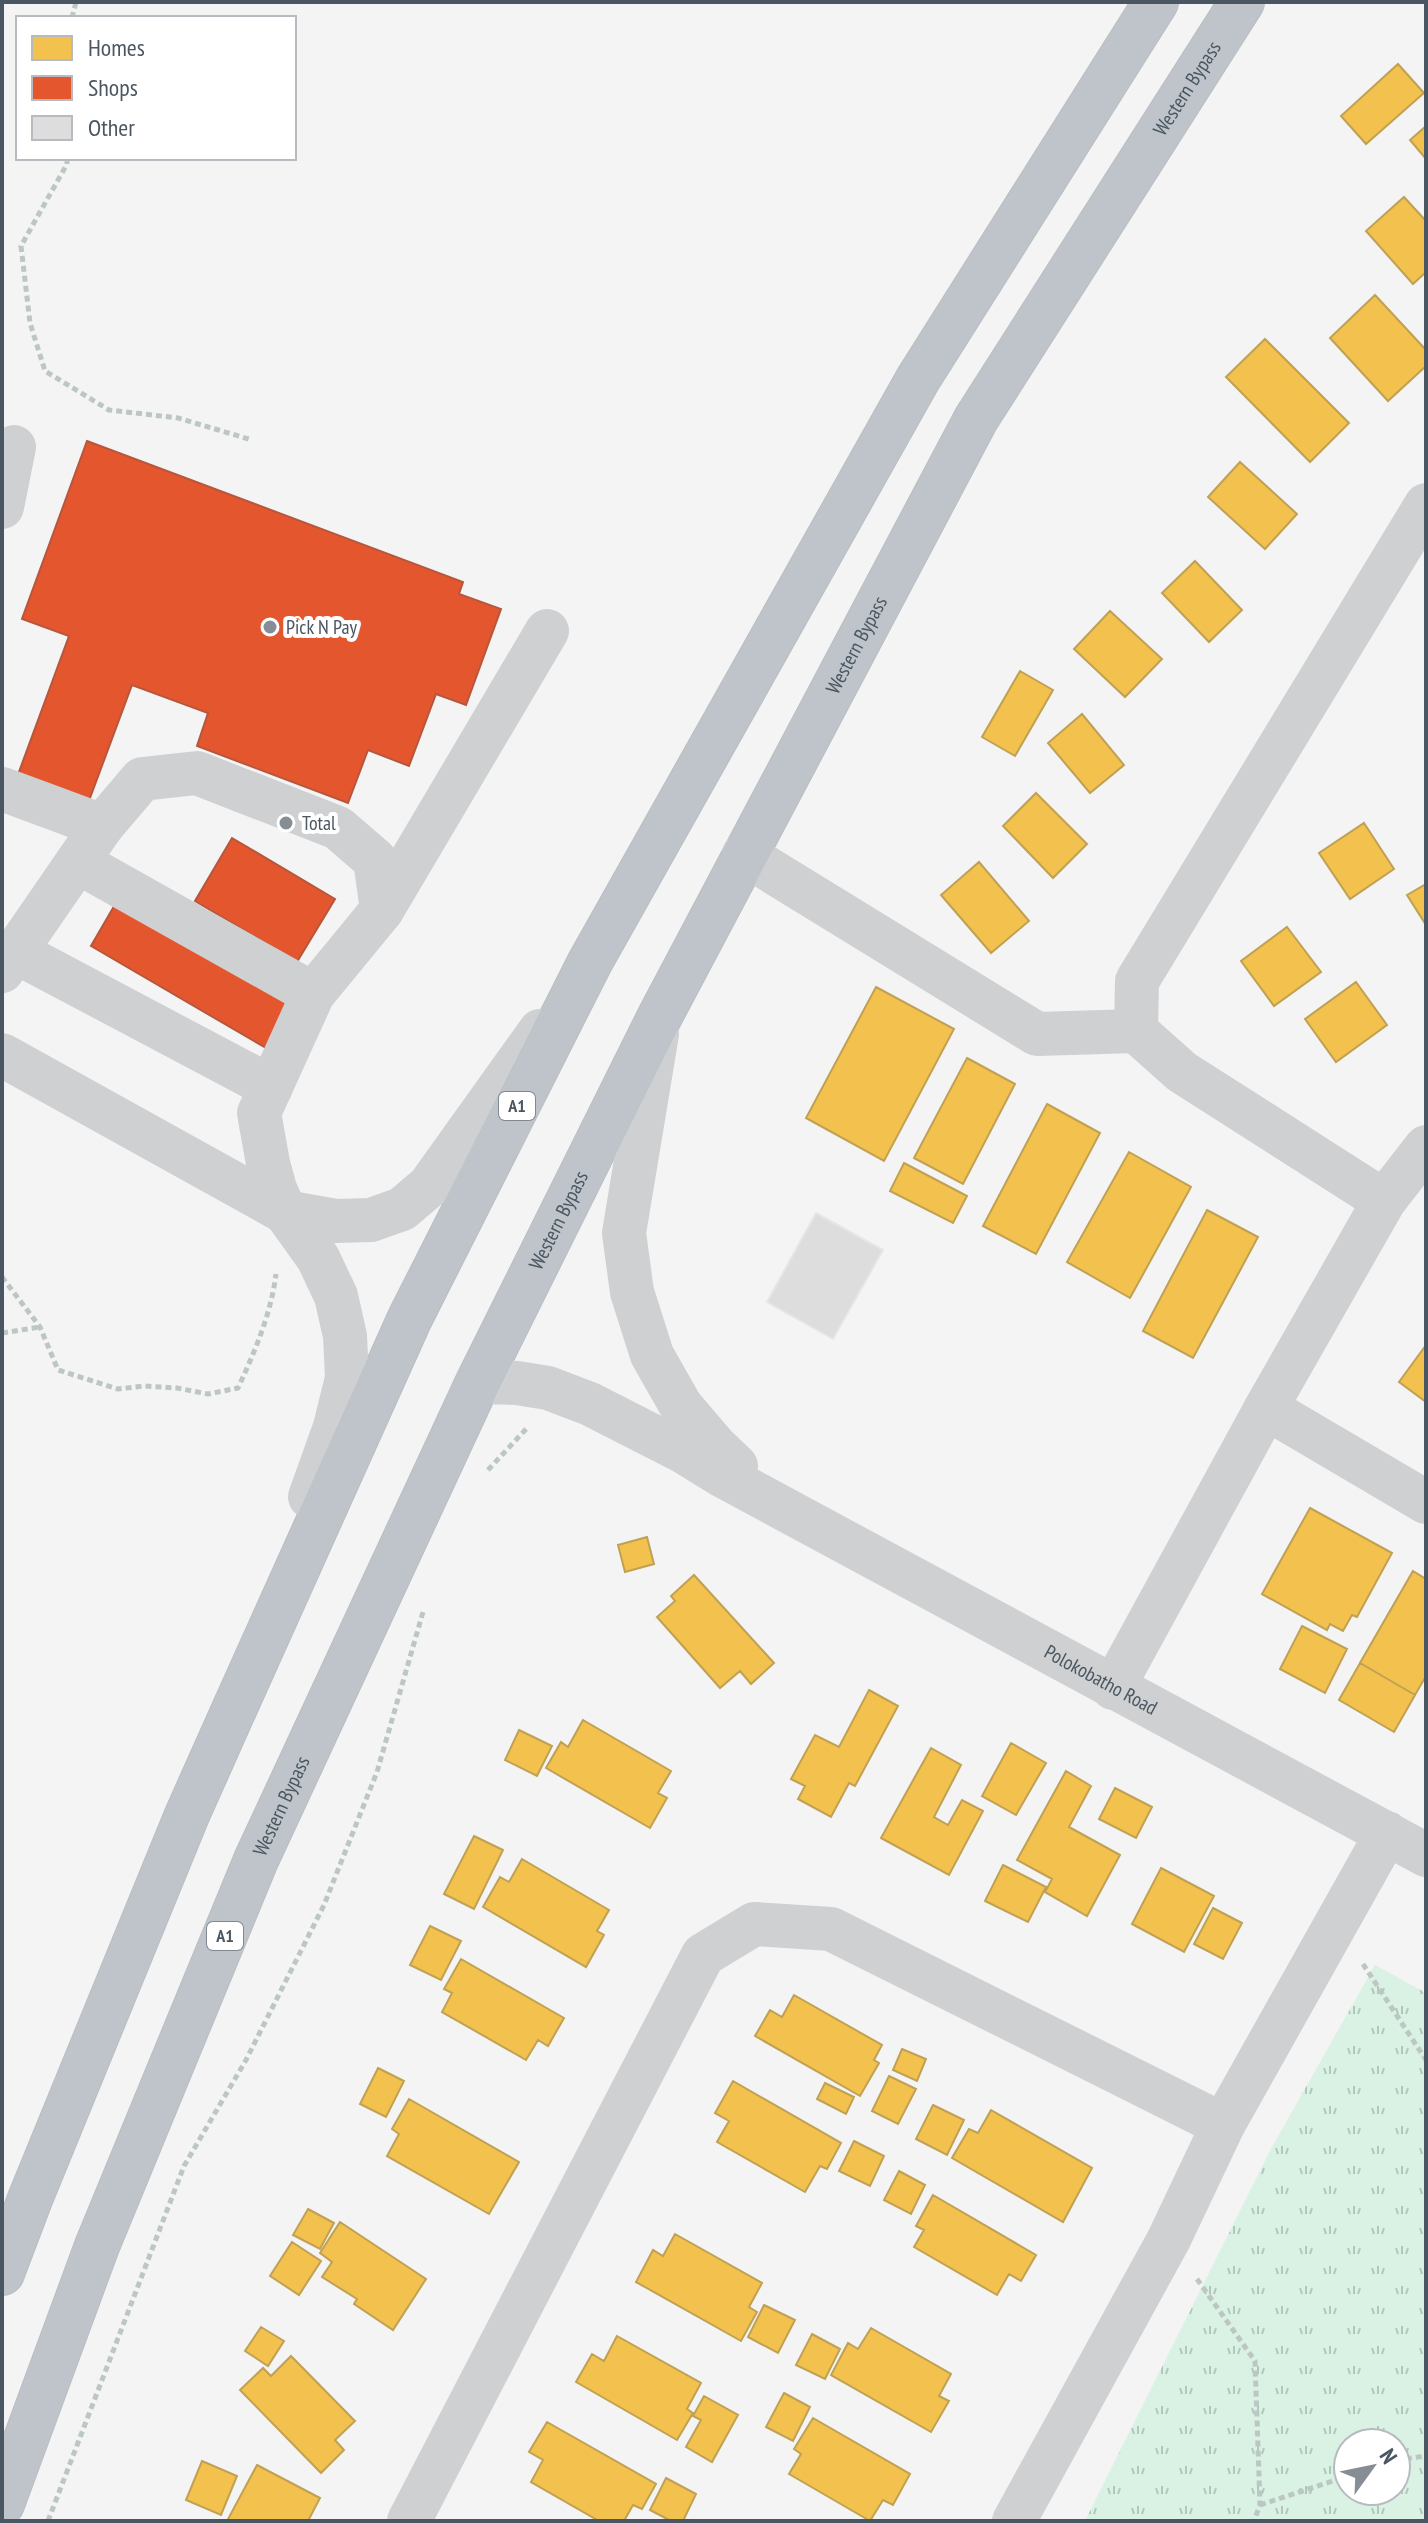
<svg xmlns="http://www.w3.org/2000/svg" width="1428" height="2523" viewBox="0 0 1428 2523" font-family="'PT Sans Narrow',sans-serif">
<defs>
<pattern id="park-tufts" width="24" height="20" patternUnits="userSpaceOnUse" patternTransform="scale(2)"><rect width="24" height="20" fill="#d9f2e3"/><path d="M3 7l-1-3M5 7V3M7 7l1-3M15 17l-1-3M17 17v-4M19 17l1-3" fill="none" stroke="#b2c7bb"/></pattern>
</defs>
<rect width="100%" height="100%" fill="#f4f4f4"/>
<path fill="url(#park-tufts)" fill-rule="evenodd" d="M 1375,1965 L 1426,1993 L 1426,2521 L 1085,2521 L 1272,2147 ZM 1348,2443 L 1396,2443 L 1396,2491 L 1348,2491 Z"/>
<path fill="#f2c14e" stroke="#c0a154" stroke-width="2" d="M 1398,64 L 1424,93 L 1366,144 L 1341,116 Z
M 1426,126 L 1426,159 L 1410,140 Z
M 1404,197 L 1426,221 L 1426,272 L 1413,284 L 1366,231 Z
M 1375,295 L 1426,350 L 1426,366 L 1388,401 L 1330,338 Z
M 1265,339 L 1349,423 L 1310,462 L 1226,377 Z
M 1240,462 L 1297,514 L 1265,549 L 1208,497 Z
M 1195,561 L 1242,610 L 1209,642 L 1162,593 Z
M 1110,611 L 1162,659 L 1125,697 L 1074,649 Z
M 1020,671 L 1053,690 L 1015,756 L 982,737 Z
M 1082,714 L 1124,765 L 1090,793 L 1048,743 Z
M 1036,793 L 1087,844 L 1053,878 L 1003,826 Z
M 1364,823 L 1394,869 L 1350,899 L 1319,853 Z
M 979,862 L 1029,921 L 991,953 L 941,895 Z
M 1426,884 L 1426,925 L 1407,895 Z
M 1287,927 L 1321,972 L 1274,1006 L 1241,961 Z
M 1356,982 L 1387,1025 L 1336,1062 L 1305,1019 Z
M 876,987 L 954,1029 L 884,1161 L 806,1118 Z
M 967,1058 L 1015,1084 L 963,1184 L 914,1158 Z
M 1047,1104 L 1100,1133 L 1036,1254 L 983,1226 Z
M 1129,1152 L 1191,1187 L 1130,1298 L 1067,1262 Z
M 904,1163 L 967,1196 L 953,1223 L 890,1191 Z
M 1207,1210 L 1258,1237 L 1193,1358 L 1143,1331 Z
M 1426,1345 L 1426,1402 L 1399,1382 Z
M 1310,1508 L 1392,1553 L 1357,1617 L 1352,1615 L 1343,1631 L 1330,1624 L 1327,1630 L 1262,1594 Z
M 647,1537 L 654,1564 L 625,1572 L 618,1545 Z
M 1413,1571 L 1426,1579 L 1426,1676 L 1415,1695 L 1360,1663 Z
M 694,1575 L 774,1663 L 751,1684 L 740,1671 L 720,1688 L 657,1617 L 675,1601 L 671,1596 Z
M 1302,1626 L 1347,1649 L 1325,1693 L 1280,1669 Z
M 1360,1663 L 1415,1695 L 1394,1732 L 1339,1700 Z
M 869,1690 L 898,1706 L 855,1786 L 849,1783 L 831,1817 L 798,1799 L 805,1786 L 791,1779 L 815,1735 L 839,1747 Z
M 583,1720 L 671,1771 L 658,1793 L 667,1798 L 650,1828 L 546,1768 L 561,1742 L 568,1747 Z
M 519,1730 L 552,1746 L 537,1776 L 505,1760 Z
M 1011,1743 L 1046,1763 L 1016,1815 L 982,1796 Z
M 931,1748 L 961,1765 L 934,1817 L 948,1825 L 962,1800 L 983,1811 L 949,1875 L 881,1838 Z
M 1066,1771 L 1091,1786 L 1069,1827 L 1120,1855 L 1087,1916 L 1045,1892 L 1052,1879 L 1017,1860 Z
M 1115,1788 L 1152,1807 L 1136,1838 L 1099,1819 Z
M 474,1836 L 503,1850 L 474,1909 L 444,1894 Z
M 522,1859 L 609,1910 L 597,1931 L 604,1935 L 586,1967 L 483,1907 L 500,1877 L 509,1882 Z
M 1003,1865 L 1046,1887 L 1028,1922 L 985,1901 Z
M 1161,1868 L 1214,1896 L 1184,1952 L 1132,1924 Z
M 1213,1908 L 1242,1923 L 1223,1959 L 1194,1944 Z
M 430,1926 L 461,1941 L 441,1980 L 410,1965 Z
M 461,1959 L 564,2018 L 548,2046 L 538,2040 L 526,2060 L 442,2012 L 452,1993 L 444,1989 Z
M 794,1995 L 882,2045 L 874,2060 L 879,2063 L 860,2096 L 755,2036 L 770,2010 L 782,2017 Z
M 902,2049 L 926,2059 L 917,2081 L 893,2070 Z
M 378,2068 L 404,2081 L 386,2117 L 360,2104 Z
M 889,2076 L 916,2089 L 898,2124 L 872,2111 Z
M 733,2081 L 841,2143 L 827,2169 L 820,2166 L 805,2192 L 717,2142 L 729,2121 L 715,2113 Z
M 825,2083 L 854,2097 L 846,2114 L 817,2099 Z
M 409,2099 L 519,2162 L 489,2214 L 387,2156 L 399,2134 L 392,2129 Z
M 933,2105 L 964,2120 L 947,2155 L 916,2139 Z
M 991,2110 L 1092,2168 L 1063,2222 L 952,2158 L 969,2129 L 978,2133 Z
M 854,2141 L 884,2156 L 870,2186 L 839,2171 Z
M 899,2171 L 925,2185 L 911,2214 L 884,2200 Z
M 933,2195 L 1036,2255 L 1021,2281 L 1009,2274 L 997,2295 L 914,2247 L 924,2230 L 916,2226 Z
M 308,2209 L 334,2223 L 320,2249 L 293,2235 Z
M 340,2222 L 426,2279 L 393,2330 L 354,2304 L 357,2299 L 322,2277 L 332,2262 L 320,2253 Z
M 675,2234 L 762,2283 L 749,2307 L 757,2312 L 741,2341 L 636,2282 L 653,2250 L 663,2256 Z
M 292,2242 L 321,2261 L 299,2295 L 270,2276 Z
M 764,2305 L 795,2320 L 778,2353 L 748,2337 Z
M 261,2327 L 284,2341 L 268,2366 L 245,2351 Z
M 871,2328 L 951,2374 L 939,2396 L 949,2401 L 931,2432 L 831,2375 L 848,2343 L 858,2349 Z
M 812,2334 L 840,2349 L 825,2379 L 796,2365 Z
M 617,2336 L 701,2383 L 687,2409 L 693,2413 L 677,2440 L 576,2382 L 592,2354 L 604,2361 Z
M 291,2356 L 355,2421 L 335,2440 L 344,2450 L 321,2473 L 240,2390 L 263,2368 L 271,2376 Z
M 784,2393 L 810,2407 L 793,2441 L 766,2427 Z
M 704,2396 L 738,2415 L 712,2462 L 686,2447 L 701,2420 L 693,2416 Z
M 813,2418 L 910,2474 L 893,2505 L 883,2500 L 870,2521 L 789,2474 L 801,2454 L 794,2449 Z
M 547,2422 L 656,2484 L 642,2509 L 633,2505 L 624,2521 L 599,2521 L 531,2482 L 543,2460 L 529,2452 Z
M 202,2461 L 237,2476 L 221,2515 L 186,2500 Z
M 257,2465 L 320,2498 L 308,2521 L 227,2521 Z
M 666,2478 L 696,2494 L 683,2521 L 671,2521 L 650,2510 Z"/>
<path fill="#e4572e" stroke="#b6573d" stroke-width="2" d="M 87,441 L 463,582 L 459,594 L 501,609 L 466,705 L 436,694 L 409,766 L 368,750 L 348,803 L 197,746 L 208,713 L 132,685 L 87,806 L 16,780 L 69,636 L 22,619 Z
M 232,838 L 335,899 L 297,962 L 195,901 Z
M 117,901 L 292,1003 L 266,1048 L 91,946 Z"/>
<path fill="#ddddde" stroke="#e5e6e7" stroke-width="2" d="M 816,1213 L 883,1250 L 833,1339 L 767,1302 Z"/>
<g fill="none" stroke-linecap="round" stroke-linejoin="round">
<defs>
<g id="highway">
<path d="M 2,2273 L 30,2199 L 187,1815 L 232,1714 L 410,1318 L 590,962 L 918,379 L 1156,2"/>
<path id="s2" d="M 2,2504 L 97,2246 L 256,1860 L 478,1382 L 660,1016 L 976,419 L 1242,2"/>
</g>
</defs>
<use href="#highway" stroke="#b9bec3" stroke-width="46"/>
<path stroke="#bcc7c4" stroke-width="5" stroke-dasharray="6 4" stroke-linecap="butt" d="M 72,18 L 76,2
M 67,158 L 67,164 L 21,246 L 30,323 L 45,371 L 109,410 L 178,418 L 252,440
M 2,1277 L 40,1327 L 58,1370 L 118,1389 L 144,1386 L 177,1388 L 208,1394 L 238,1388 C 255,1351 271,1314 276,1274
M 2,1333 L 40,1327
M 488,1470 L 527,1428
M 1363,1964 L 1426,2060
M 1197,2279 L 1255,2361 L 1260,2505 L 1254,2521
M 1396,2460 L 1426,2456
M 1260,2505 L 1348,2476
M 48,2521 L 184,2166 L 246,2060 L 324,1905 L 377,1772 L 423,1612"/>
<g stroke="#ced0d2" stroke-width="44">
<path d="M 2,507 L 14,447"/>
<path d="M 2,789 L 102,826"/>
<path d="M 744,854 L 1037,1034 L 1136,1031"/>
<path d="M 78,862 L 313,994"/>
<path d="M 382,910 L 547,631"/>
<path d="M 16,952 L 271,1087"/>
<path d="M 2,971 L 102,826 L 142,779 L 197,773 L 338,828 L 375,860 L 382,910 L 313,994 L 259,1113 L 268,1163 L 275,1189 L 285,1212 L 318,1258 L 336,1296 L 345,1336 L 347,1378 L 335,1427 L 310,1497"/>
<path d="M 657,1034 L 624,1233 L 632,1292 L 652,1355 L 681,1406 L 715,1446 L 736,1466"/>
<path d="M 2,1055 L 285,1212 L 336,1221 L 371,1220 L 402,1209 L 429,1186 L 540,1031"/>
<path d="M 1384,1201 L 1182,1072 L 1136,1031 L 1137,981 L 1426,505"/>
<path id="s1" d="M 478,1382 L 517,1383 L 548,1388 L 590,1404 L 684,1452 L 723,1476 L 1426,1855"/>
<path d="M 1266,1408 L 1426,1502"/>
<path d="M 1113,1688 L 1266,1408 L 1384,1201 L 1426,1147"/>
<path d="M 409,2521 L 703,1955 L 754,1924 L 831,1929 L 1223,2125"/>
<path d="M 1014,2521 L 1169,2239 L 1223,2125 L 1387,1833"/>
</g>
<use href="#highway" stroke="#bec4c9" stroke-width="44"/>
</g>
<g fill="#868d94" stroke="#fff" stroke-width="3">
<circle cx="270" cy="627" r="8"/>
<circle cx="286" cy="823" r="8"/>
</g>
<g text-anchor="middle" stroke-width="8" stroke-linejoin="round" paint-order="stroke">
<g fill="#fff" stroke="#808990" stroke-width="2">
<rect x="499" y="1092" width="36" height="28" rx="6"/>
<rect x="207" y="1922" width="36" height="28" rx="6"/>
</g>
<g font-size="18" font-weight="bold" fill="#4a5661">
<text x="517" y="1112">A1</text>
<text x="225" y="1942">A1</text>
</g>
<g font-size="20" fill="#4a5661" stroke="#fff">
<text dy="7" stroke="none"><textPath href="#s2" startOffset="2696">Western Bypass</textPath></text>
<text dy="7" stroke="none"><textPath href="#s2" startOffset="2048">Western Bypass</textPath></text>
<text dy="7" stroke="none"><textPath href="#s2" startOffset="1400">Western Bypass</textPath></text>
<text dy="7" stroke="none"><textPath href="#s1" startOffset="696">Polokobatho Road</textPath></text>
<text dy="7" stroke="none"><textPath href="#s2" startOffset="752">Western Bypass</textPath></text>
</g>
<g font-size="20" fill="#4a5661" stroke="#fff" text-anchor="start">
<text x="286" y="634">Pick N Pay</text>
<text x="302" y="830">Total</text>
</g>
</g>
<rect width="1428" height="2523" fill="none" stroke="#4a5661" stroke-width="8"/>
<rect x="16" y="16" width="280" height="144" fill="#ffffff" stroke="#b7bbc0" stroke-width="2"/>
<rect x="32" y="36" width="40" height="24" fill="#f2c14e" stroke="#b7bbc0" stroke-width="2"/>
<text x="88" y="56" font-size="24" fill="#4a5661">Homes</text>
<rect x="32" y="76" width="40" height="24" fill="#e4572e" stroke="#b7bbc0" stroke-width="2"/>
<text x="88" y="96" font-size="24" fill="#4a5661">Shops</text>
<rect x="32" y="116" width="40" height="24" fill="#ddddde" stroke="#b7bbc0" stroke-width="2"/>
<text x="88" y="136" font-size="24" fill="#4a5661">Other</text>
<g transform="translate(1372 2467) rotate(57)"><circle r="38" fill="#ffffff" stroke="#b7bbc0" stroke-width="2"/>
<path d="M0-6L14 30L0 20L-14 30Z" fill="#868d94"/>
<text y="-12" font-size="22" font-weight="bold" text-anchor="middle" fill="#4a5661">N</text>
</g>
</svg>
